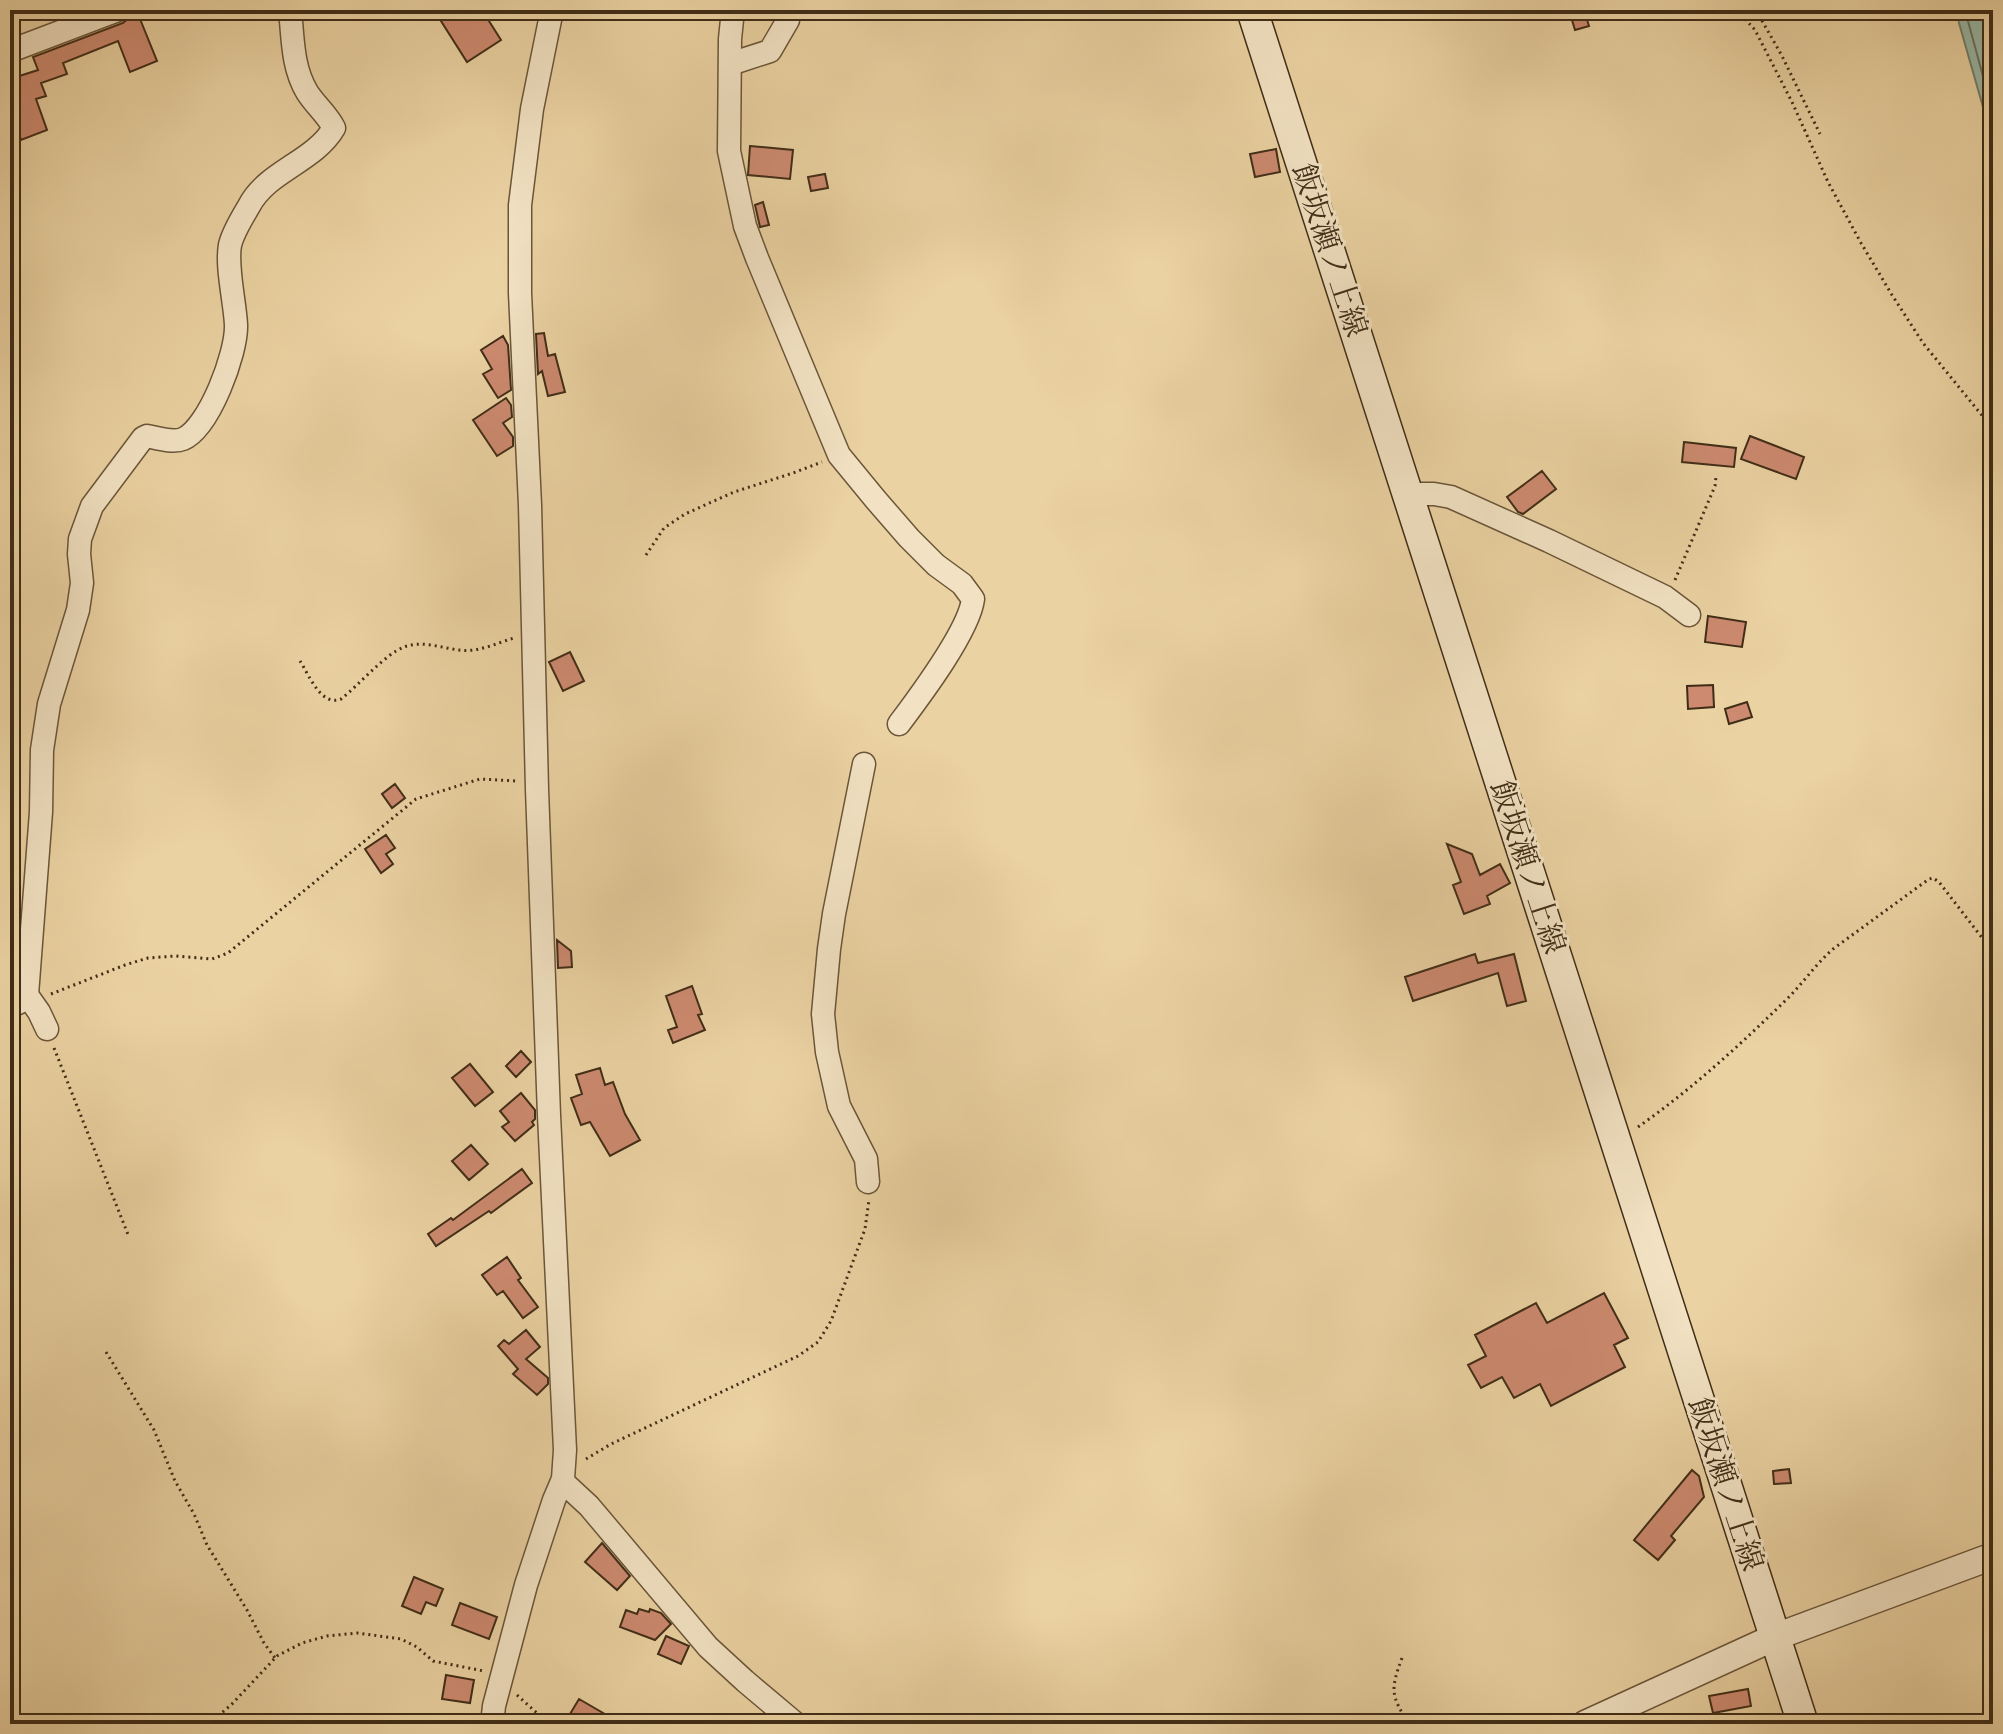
<svg xmlns="http://www.w3.org/2000/svg" width="2003" height="1734" viewBox="0 0 2003 1734" font-family="'Sorts Mill Goudy','Noto Serif JP',serif">
<rect width="100%" height="100%" fill="#ebd2a2"/>
<filter id="stains"><feTurbulence type="fractalNoise" baseFrequency=".0025" numOctaves="4"/><feColorMatrix values="0 0 0 0 .2 0 0 0 0 .09 0 0 0 0 .02 0 0 0 .5 -.17"/></filter>
<radialGradient id="worn" r=".72"><stop offset=".6" stop-color="#630" stop-opacity="0"/><stop offset="1" stop-color="#630" stop-opacity=".3"/></radialGradient>
<path fill="#98b8a6" stroke="#75806d" stroke-width="2" d="M 1957,10 L 1993,10 L 1993,142 L 1959,23 Z"/>
<g fill="none" stroke-linecap="round" stroke-linejoin="round">
<path stroke="#6c725e" stroke-width="2" d="M 1965,10 L 1993,113"/>
</g>
<path fill="#cd8a70" stroke="#402d17" stroke-width="2" d="M 434,10 L 482,10 L 501,40 L 467,62 Z
M 1569,10 L 1584,10 L 1589,26 L 1575,30 Z
M 138,14 L 157,61 L 130,72 L 118,41 L 63,63 L 67,74 L 41,83 L 46,96 L 36,99 L 47,130 L 21,140 L 13,116 L 16,115 L 10,98 L 10,79 L 38,70 L 33,57 L 123,23 L 130,17 Z
M 750,146 L 793,150 L 790,179 L 748,175 Z
M 1276,149 L 1280,172 L 1255,177 L 1250,154 Z
M 825,174 L 828,188 L 811,191 L 808,177 Z
M 763,202 L 769,225 L 760,227 L 755,205 Z
M 544,333 L 548,356 L 555,354 L 565,392 L 548,396 L 542,371 L 538,374 L 536,334 Z
M 503,336 L 508,345 L 511,390 L 498,398 L 483,374 L 492,369 L 481,350 Z
M 506,398 L 511,405 L 512,417 L 503,423 L 513,437 L 513,446 L 497,456 L 473,420 Z
M 1750,436 L 1804,457 L 1796,479 L 1741,459 Z
M 1684,442 L 1736,448 L 1734,467 L 1682,462 Z
M 1542,471 L 1556,489 L 1523,514 L 1518,512 L 1507,497 Z
M 1708,616 L 1746,622 L 1742,647 L 1705,642 Z
M 570,652 L 584,681 L 563,691 L 549,662 Z
M 1713,685 L 1714,707 L 1688,709 L 1687,686 Z
M 1747,702 L 1752,717 L 1729,724 L 1725,709 Z
M 395,784 L 405,798 L 392,808 L 382,794 Z
M 386,835 L 395,848 L 386,854 L 393,864 L 381,873 L 365,849 Z
M 1447,844 L 1472,854 L 1480,875 L 1500,864 L 1510,883 L 1487,896 L 1490,904 L 1464,914 L 1453,885 L 1461,882 Z
M 557,940 L 571,951 L 572,967 L 558,968 Z
M 1475,954 L 1478,963 L 1514,954 L 1526,1001 L 1507,1006 L 1498,973 L 1413,1001 L 1405,977 Z
M 692,986 L 702,1014 L 698,1015 L 705,1030 L 673,1043 L 668,1030 L 677,1027 L 666,996 Z
M 521,1051 L 531,1062 L 516,1077 L 506,1066 Z
M 470,1064 L 493,1092 L 475,1106 L 452,1078 Z
M 600,1068 L 605,1085 L 613,1082 L 625,1114 L 640,1140 L 610,1156 L 590,1122 L 581,1125 L 571,1098 L 582,1094 L 576,1075 Z
M 521,1093 L 535,1110 L 535,1119 L 532,1122 L 534,1125 L 515,1141 L 502,1127 L 509,1122 L 500,1111 Z
M 471,1145 L 488,1164 L 469,1180 L 452,1161 Z
M 522,1169 L 532,1183 L 491,1213 L 489,1211 L 436,1246 L 428,1234 L 451,1218 L 453,1220 Z
M 507,1257 L 521,1278 L 518,1280 L 538,1307 L 523,1318 L 503,1291 L 497,1295 L 482,1275 Z
M 1604,1293 L 1628,1338 L 1614,1345 L 1625,1367 L 1551,1406 L 1540,1384 L 1514,1398 L 1502,1377 L 1481,1388 L 1468,1365 L 1486,1356 L 1475,1335 L 1536,1303 L 1547,1323 Z
M 526,1330 L 540,1347 L 526,1359 L 548,1378 L 548,1384 L 537,1395 L 513,1374 L 518,1369 L 498,1346 L 504,1340 L 509,1344 Z
M 1789,1469 L 1791,1483 L 1774,1484 L 1773,1471 Z
M 1692,1470 L 1699,1476 L 1704,1497 L 1671,1536 L 1675,1540 L 1658,1560 L 1634,1540 Z
M 602,1543 L 630,1576 L 617,1590 L 585,1562 Z
M 414,1577 L 443,1589 L 436,1606 L 426,1602 L 421,1614 L 402,1606 Z
M 460,1603 L 497,1617 L 489,1639 L 452,1625 Z
M 639,1609 L 649,1612 L 650,1609 L 661,1613 L 671,1624 L 655,1640 L 620,1627 L 626,1610 L 637,1614 Z
M 666,1636 L 689,1646 L 681,1664 L 658,1654 Z
M 446,1675 L 474,1680 L 470,1703 L 442,1699 Z
M 1748,1689 L 1751,1706 L 1713,1713 L 1709,1696 Z
M 579,1699 L 622,1724 L 564,1724 Z"/>
<g fill="none" stroke-linecap="round" stroke-linejoin="round">
<defs>
<path id="minor" d="M 733,10 L 730,39 L 729,151 L 745,226 L 757,258 L 839,455 L 876,500 L 909,538 L 936,565 L 962,584 L 973,599 C 969,631 920,696 899,724
M 10,51 L 118,10
M 730,64 L 770,51 L 788,20 L 789,10
M 1408,494 L 1434,494 L 1451,497 L 1549,541 L 1665,597 L 1689,615
M 864,764 L 834,914 L 829,949 L 823,1014 L 827,1052 L 839,1106 L 866,1159 L 868,1182
M 10,1007 L 28,998
M 47,1029 L 39,1012 L 27,995 L 41,812 L 42,750 L 49,704 L 78,610 L 82,583 L 79,554 L 80,539 L 92,506 L 143,438 L 147,436 C 157,438 173,443 183,439 C 209,428 237,353 236,325 C 235,302 226,267 230,245 C 233,232 242,218 249,206 C 267,171 314,162 334,128 C 327,114 315,105 307,92 C 292,67 293,38 290,10
M 562,1481 L 589,1506 L 708,1647 L 745,1681 L 796,1724
M 492,1724 L 494,1706 L 526,1585 L 554,1500 L 563,1479 L 565,1450 L 549,1115 L 537,789 L 530,505 L 520,293 L 520,205 L 532,109 L 552,10"/>
<path id="tertiary" d="M 1585,1724 L 1775,1637 L 1993,1556"/>
<path id="secondary" d="M 1252,10 L 1803,1724"/>
</defs>
<use href="#minor" stroke="#6b563a" stroke-width="25"/>
<use href="#tertiary" stroke="#6b563a" stroke-width="29"/>
<use href="#secondary" stroke="#402d17" stroke-width="33"/>
<path stroke="#402d17" stroke-width="3" stroke-dasharray="2 4" stroke-linecap="butt" d="M 1737,10 L 1755,30 L 1792,102 L 1828,182 L 1861,243 L 1892,295 L 1923,343 L 1993,429
M 1756,10 L 1782,56 L 1820,134
M 646,555 L 664,528 L 685,514 L 734,492 L 793,473 L 822,462
M 1675,580 L 1715,486 L 1716,477
M 300,661 C 309,675 321,707 341,699 C 359,685 384,655 404,647 C 422,640 441,648 459,650 C 477,653 497,643 514,638
M 51,994 L 125,965 L 148,958 L 175,956 L 212,959 L 228,953 L 416,799 L 480,779 L 517,781
M 54,1048 L 129,1237
M 1638,1127 C 1692,1089 1740,1045 1787,999 C 1803,983 1816,964 1833,949 L 1929,879 L 1933,878 L 1939,882 L 1993,952
M 106,1352 L 154,1430 L 175,1481 L 194,1514 L 207,1545 L 247,1610 L 264,1643 L 275,1658
M 586,1459 L 611,1444 L 798,1356 L 818,1342 L 831,1321 L 865,1229 L 869,1200
M 1402,1658 C 1390,1690 1391,1696 1409,1724
M 517,1695 L 549,1724
M 209,1724 L 232,1704 L 277,1656 L 302,1643 L 327,1636 L 357,1633 L 401,1639 L 417,1647 L 433,1661 L 484,1671"/>
<use href="#minor" stroke="#f2e2c3" stroke-width="22"/>
<use href="#tertiary" stroke="#f2e2c3" stroke-width="26"/>
<use href="#secondary" stroke="#f2e2c3" stroke-width="30"/>
</g>
<g text-anchor="middle" stroke-width="6" stroke-linejoin="round" paint-order="stroke">
<g font-size="30" fill="#402d17" stroke="#f2e2c3">
<text transform="translate(1330 250) rotate(72)" y="10">飯坂瀬ノ上線</text>
<text transform="translate(1528 867) rotate(72)" y="10">飯坂瀬ノ上線</text>
<text transform="translate(1726 1484) rotate(72)" y="10">飯坂瀬ノ上線</text>
</g>
</g>
<rect width="2003" height="1734" fill="none" stroke="#ebd2a2" stroke-width="40"/>
<rect x="12" y="12" width="1979" height="1710" fill="none" stroke="#402d17" stroke-width="4"/>
<rect x="20" y="20" width="1963" height="1694" fill="none" stroke="#402d17" stroke-width="2"/>
<rect width="100%" height="100%" filter="url(#stains)"/>
<rect width="100%" height="100%" fill="url(#worn)"/>
</svg>
